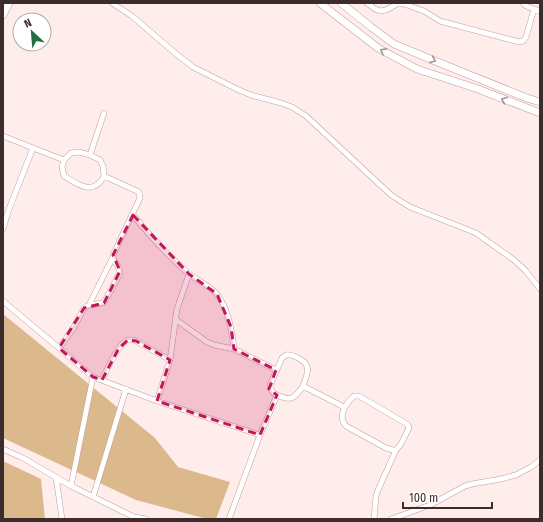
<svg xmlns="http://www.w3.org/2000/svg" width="543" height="522" viewBox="0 0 543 522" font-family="'Fira Sans Condensed',sans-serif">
<rect width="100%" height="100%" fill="#ffedec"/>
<path fill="#dbb98d" d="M 3,314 L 155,438 L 178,467 L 230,482 L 216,519 L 207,519 L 136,500 L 3,438 Z
M 3,461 L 41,479 L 45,519 L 3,519 Z"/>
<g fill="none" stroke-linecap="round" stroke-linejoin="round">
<defs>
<path id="minor" d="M 112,3 L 132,16 L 175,53 L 193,67 L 241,91 L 251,95 L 281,103 L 292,107 L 306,116 L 391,195 L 410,207 L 461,227 L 476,233 L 514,260 L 526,271 L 540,289
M 367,3 L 375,9 L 380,11 L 386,10 L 397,4 L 404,4 L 424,11 L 440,21 L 519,42 L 523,41 L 526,37 L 534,9
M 523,3 L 526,6 L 540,11
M 3,136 L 33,148
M 90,155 L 104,113
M 133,215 C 150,236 167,255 188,273 C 197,281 212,286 219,297 C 229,312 232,332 234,349
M 3,229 L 9,209 L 33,148 L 64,160
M 3,301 L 59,348
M 89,305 L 113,257
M 175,319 L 207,342 L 214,345 L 234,349 L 276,370
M 93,377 L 157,401 L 260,435
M 102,380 C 107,370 117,346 126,341 C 130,339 132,339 136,341 L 170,360
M 277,395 C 273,393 270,391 270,385 L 282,358 L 286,355 C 290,354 294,356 298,358 C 313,365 307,374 303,386
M 354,396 L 359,396 L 407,424 L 409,427 L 408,430 L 401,444 L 396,450 L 393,450 L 386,448 L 346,426 C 337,416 346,403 354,396 Z
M 157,401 L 170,360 L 177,309 L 189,274
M 3,449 L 23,458 L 71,486 L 134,517 L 146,519
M 56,477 L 62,519
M 71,486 L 93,377 L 59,348 L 73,329 L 84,308 L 89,305 L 103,303 L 106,299 L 120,273 C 120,265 112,262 113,255 L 140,198 L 139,192 L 104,176 C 94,196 78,185 64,176 L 62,167 L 64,160 L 71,153 L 79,152 L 90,155 L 100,160 L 103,166 L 104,176
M 93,497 L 126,389
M 229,519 L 260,435 L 277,395 C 291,402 295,398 303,386 L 344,407
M 374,519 L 376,496 L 378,490 L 396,450
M 391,519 L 430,505 L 465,486 L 472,484 L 501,479 L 516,475 L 531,467 L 540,460"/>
<path id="secondary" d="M 320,3 L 378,48 L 417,69 L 478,89 L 540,113
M 341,3 L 371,27 L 394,44 L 435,61 L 527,98 L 540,102
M 3,15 L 9,3"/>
</defs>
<use href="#minor" stroke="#c49c9a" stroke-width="6"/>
<use href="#secondary" stroke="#c49c9a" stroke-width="8"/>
<use href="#minor" stroke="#fff" stroke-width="5"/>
<use href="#secondary" stroke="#fff" stroke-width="7"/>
</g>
<defs><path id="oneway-chevron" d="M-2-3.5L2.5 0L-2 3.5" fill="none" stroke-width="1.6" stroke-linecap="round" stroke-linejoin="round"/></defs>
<g stroke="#9e9695">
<use href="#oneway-chevron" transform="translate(383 51) rotate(-151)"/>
<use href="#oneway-chevron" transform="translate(433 60) rotate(23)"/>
<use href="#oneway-chevron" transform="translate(504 100) rotate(-158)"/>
</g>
<path fill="#c2185b" fill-opacity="0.2" stroke="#c2185b" stroke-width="3" stroke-dasharray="8 5" stroke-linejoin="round" d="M 133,215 L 189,274 L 217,294 L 231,327 L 234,349 L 276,370 L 269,389 L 277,395 L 260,435 L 157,401 L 170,360 L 136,341 L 128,340 L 119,348 L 102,380 L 93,377 L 59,348 L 84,308 L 104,303 L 120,271 L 113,255 Z"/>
<rect width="543" height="522" fill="none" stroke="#3c2c2b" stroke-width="8"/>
<g transform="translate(32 32) rotate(334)"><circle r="19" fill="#ffffff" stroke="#b1abaa"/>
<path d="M0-3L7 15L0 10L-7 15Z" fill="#207141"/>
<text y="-6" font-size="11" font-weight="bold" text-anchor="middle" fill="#3c2c2b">N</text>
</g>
<path d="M403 502v6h89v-6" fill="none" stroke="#3c2c2b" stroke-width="2"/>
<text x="409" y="502" font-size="12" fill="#3c2c2b" stroke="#ffffff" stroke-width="3" paint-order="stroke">100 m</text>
</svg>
